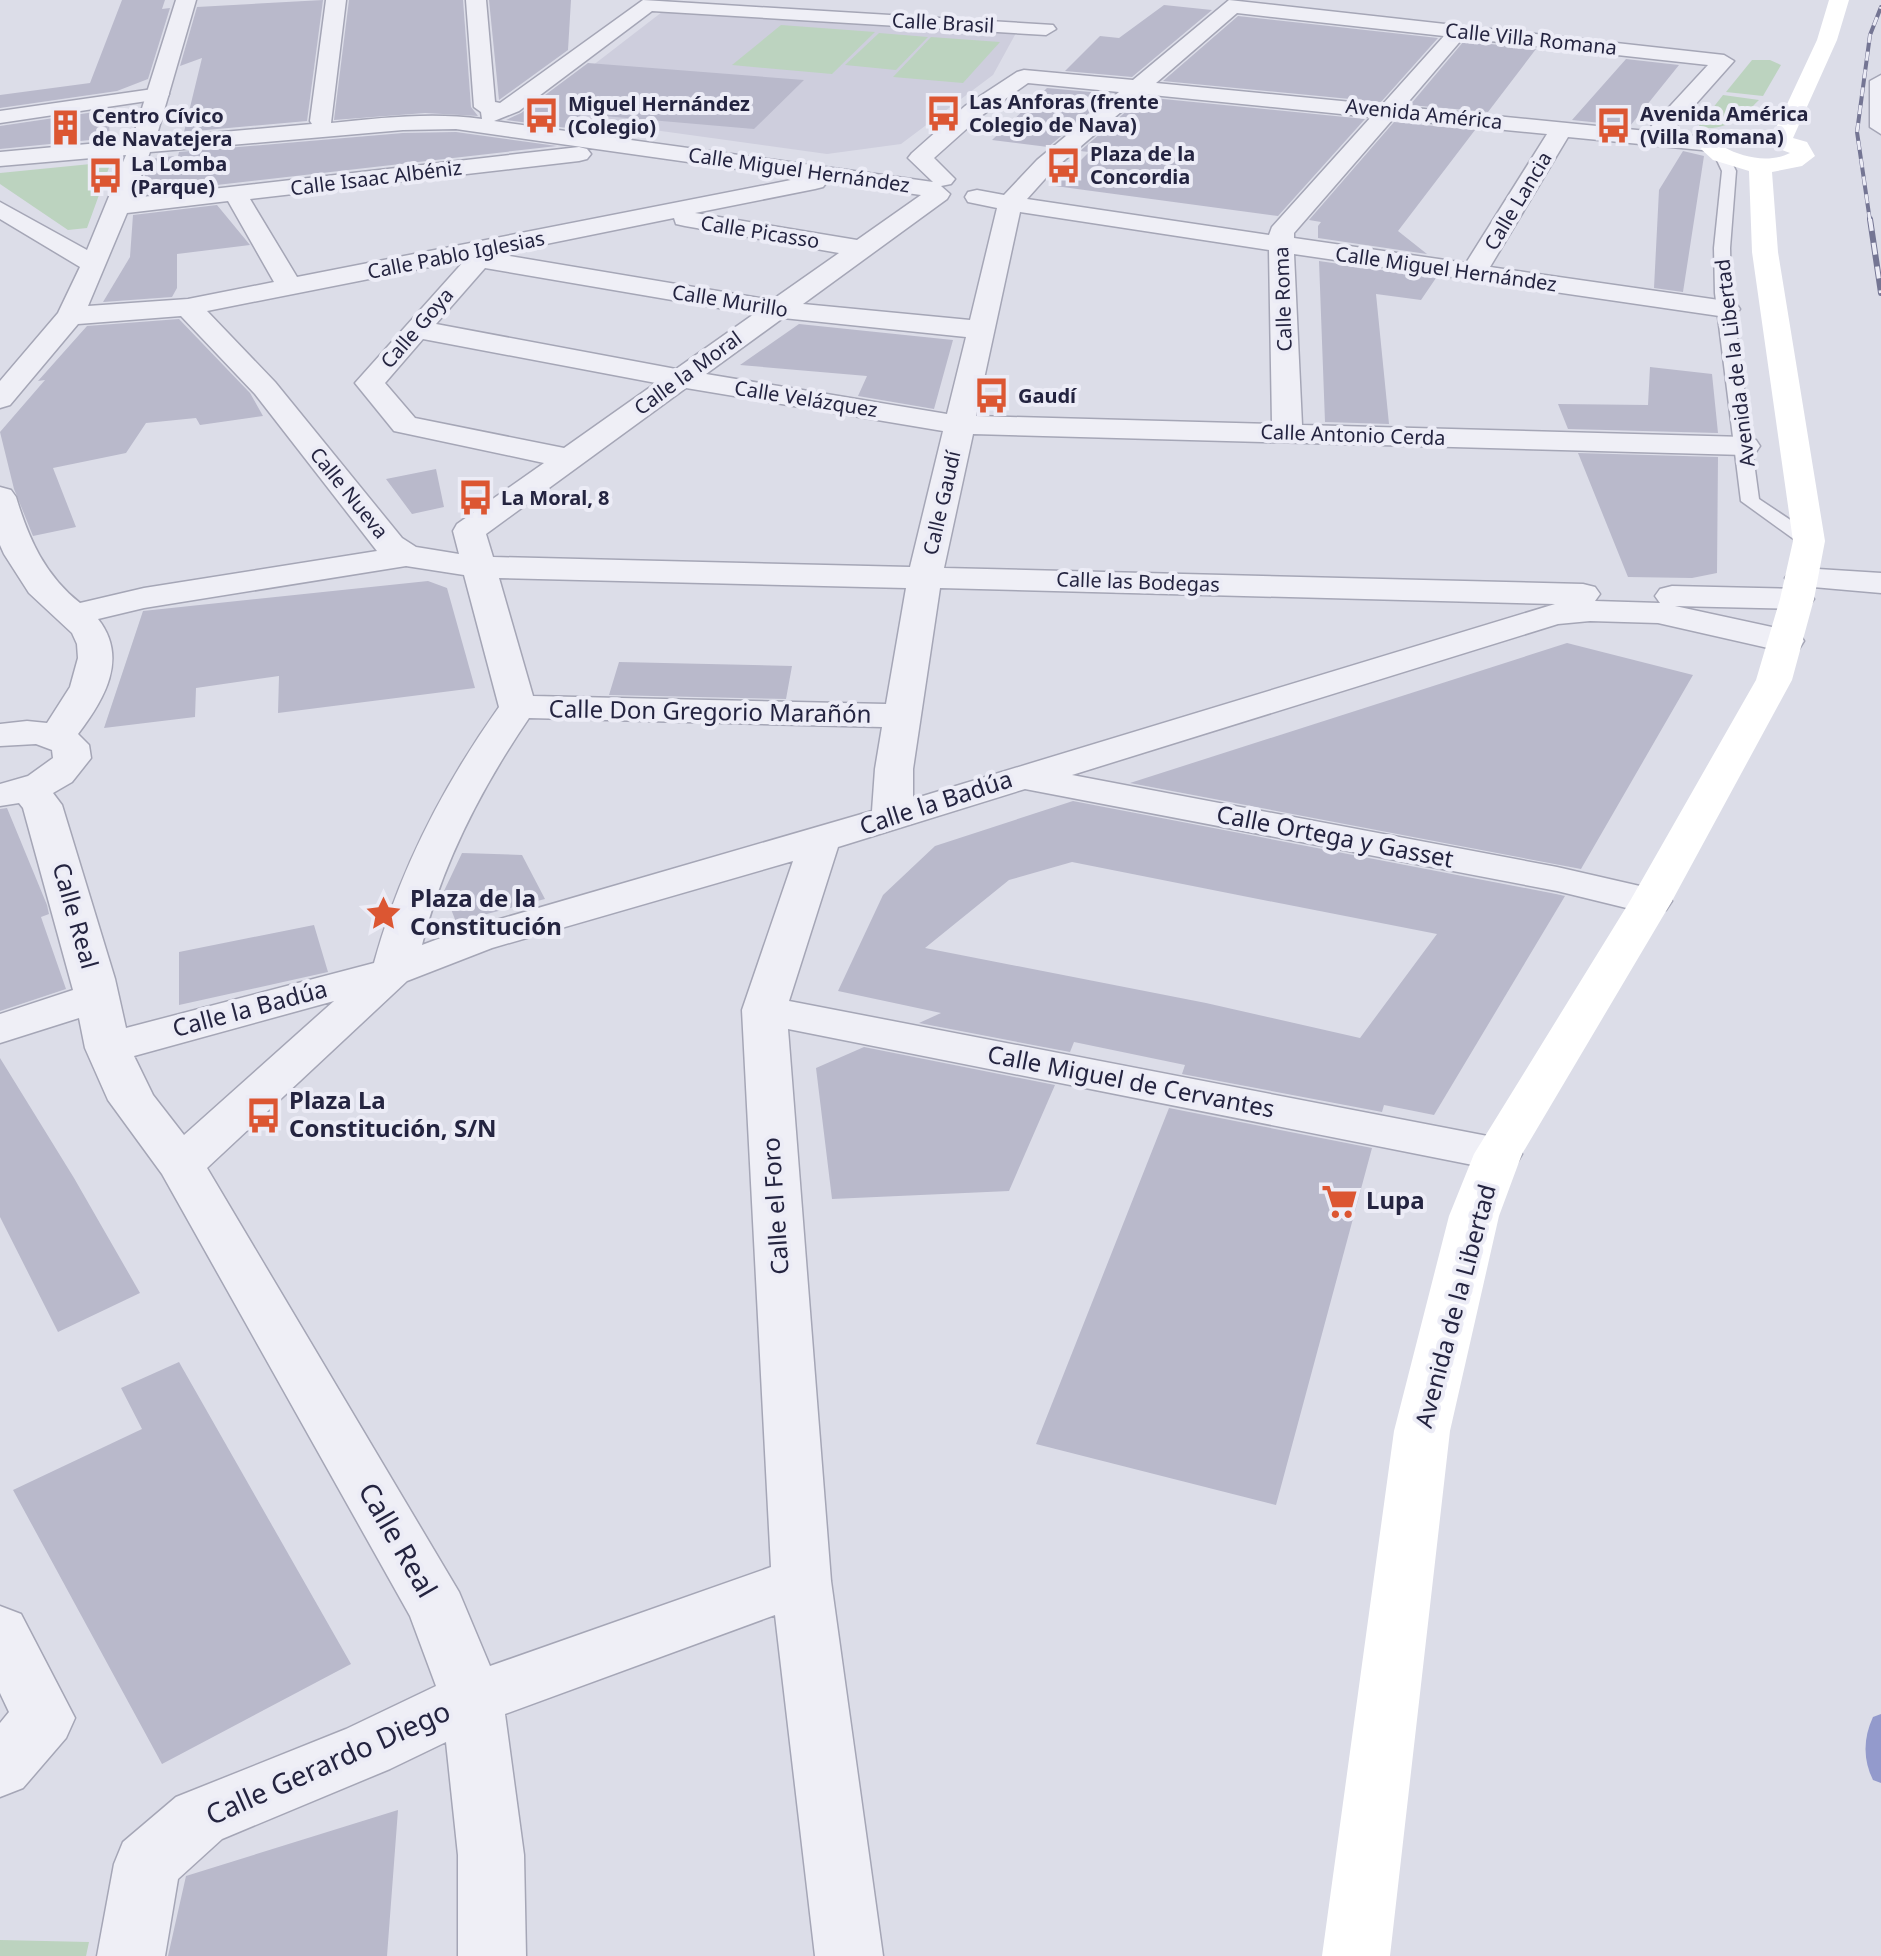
<svg xmlns="http://www.w3.org/2000/svg" width="1881" height="1956" viewBox="0 0 1881 1956" font-family="'Noto Sans',sans-serif">
<rect width="100%" height="100%" fill="#dcdde8"/>
<path fill="#cecedd" d="M 662,12 L 1016,33 L 993,75 L 901,144 L 827,154 L 531,113 Z"/>
<path fill="#bcd3bf" d="M 781,25 L 875,32 L 832,74 L 732,65 Z
M 879,33 L 928,37 L 896,70 L 845,65 Z
M 931,37 L 1000,42 L 963,83 L 893,77 Z
M 1752,60 L 1770,60 L 1781,65 L 1763,96 L 1726,92 Z
M 1723,95 L 1759,100 C 1741,118 1725,132 1698,127 Z
M 111,162 L 87,228 L 68,230 L 0,184 L 0,173 Z
M 0,1940 L 89,1942 L 86,1956 L 0,1956 Z"/>
<g fill="none" stroke-linecap="round" stroke-linejoin="round">
<path fill="#939acc" fill-rule="evenodd" d="M 1881,1714 L 1881,1783 L 1873,1780 C 1863,1760 1863,1738 1873,1717 Z"/>
</g>
<path fill="#b9b9cb" fill-rule="evenodd" d="M 122,0 L 165,0 L 162,9 L 170,8 L 148,79 L 117,91 L 0,108 L 0,95 L 90,83 Z
M 323,0 L 307,121 L 184,132 L 202,58 L 180,66 L 197,7 Z
M 349,0 L 463,0 L 471,107 L 478,116 L 425,113 L 334,120 Z
M 489,0 L 571,0 L 568,50 L 499,100 Z
M 1164,5 L 1212,10 L 1132,77 L 1065,71 L 1100,36 L 1119,38 Z
M 1238,16 L 1438,38 L 1381,102 L 1163,81 Z
M 1464,41 L 1536,49 L 1488,112 L 1410,105 Z
M 1626,59 L 1679,65 L 1630,126 L 1572,120 Z
M 588,63 L 804,80 L 754,129 L 581,114 L 575,129 L 506,120 L 521,113 Z
M 1047,88 L 1112,94 L 1048,147 L 992,140 Z
M 1143,97 L 1365,119 L 1278,216 L 1055,186 L 1089,152 L 1080,151 Z
M 108,110 L 110,138 L 0,149 L 0,126 Z
M 1394,122 L 1475,130 L 1398,231 L 1427,254 L 1318,238 L 1318,226 L 1321,222 L 1309,220 Z
M 456,132 L 557,146 L 138,194 L 151,159 L 174,156 L 177,160 L 179,152 L 403,133 Z
M 1683,151 L 1704,156 L 1683,292 L 1654,288 L 1659,190 Z
M 217,205 L 250,245 L 177,254 L 177,288 L 172,297 L 103,302 L 130,257 L 133,215 Z
M 1319,261 L 1436,278 L 1421,300 L 1376,294 L 1389,424 L 1325,422 Z
M 179,319 L 250,393 L 263,416 L 200,425 L 196,418 L 146,423 L 126,453 L 53,468 L 76,527 L 33,536 L 14,489 L 0,432 L 45,380 L 38,381 L 87,326 Z
M 799,324 L 953,340 L 934,409 L 858,396 L 867,376 L 740,365 Z
M 1650,367 L 1712,374 L 1718,433 L 1568,429 L 1558,404 L 1648,405 Z
M 1578,453 L 1718,457 L 1717,573 L 1692,578 L 1628,577 Z
M 436,469 L 444,507 L 412,514 L 386,479 Z
M 428,581 L 447,588 L 475,688 L 278,713 L 279,676 L 196,688 L 195,717 L 104,728 L 143,611 Z
M 1567,643 L 1693,675 L 1581,869 L 1130,783 Z
M 619,662 L 792,666 L 786,699 L 609,695 Z
M 1073,801 L 1556,894 L 1565,896 L 1434,1115 L 1384,1105 L 1382,1112 L 1182,1074 L 1185,1065 L 1074,1042 L 1070,1052 L 919,1023 L 941,1013 L 838,991 L 883,895 L 935,846 ZM 1072,862 L 1253,898 L 1437,934 L 1360,1038 L 1206,1003 L 925,948 L 1009,880 Z
M 7,808 L 47,905 L 49,914 L 41,917 L 66,989 L 0,1011 L 0,809 Z
M 462,853 L 522,855 L 545,899 L 456,922 L 444,891 Z
M 314,925 L 328,972 L 179,1005 L 179,952 Z
M 864,1047 L 1055,1085 L 1009,1191 L 832,1199 L 816,1068 Z
M 0,1058 L 74,1178 L 140,1293 L 58,1332 L 0,1217 Z
M 1169,1108 L 1372,1148 L 1276,1505 L 1036,1444 Z
M 179,1362 L 351,1664 L 162,1764 L 13,1490 L 142,1429 L 121,1388 Z
M 398,1810 L 387,1956 L 168,1956 L 186,1876 Z"/>
<g fill="none" stroke-linecap="round" stroke-linejoin="round">
<defs>
<path id="service" d="M 1722,152 L 1727,153 L 1736,171 L 1730,248 L 1731,293 L 1759,499 L 1816,537 L 1819,541 L 1816,545 L 1802,545 L 1741,501 L 1715,293 L 1714,248 L 1722,171 L 1715,156 Z"/>
<path id="pedestrian" d="M 160,88 L 167,90 L 169,94 L 167,98 L 0,123 L 0,111 Z"/>
<path id="minor" d="M 176,0 L 196,0 L 156,138 L 312,124 L 310,121 L 326,0 L 346,0 L 331,123 C 381,118 431,112 482,119 L 481,112 L 474,107 L 466,0 L 486,0 L 495,102 L 500,103 L 643,0 L 1053,25 L 1056,29 L 1046,35 L 652,11 L 519,111 L 494,121 L 933,182 L 908,158 L 912,153 L 965,106 L 1017,72 L 1024,70 L 1133,80 L 1229,0 L 1724,55 L 1734,61 L 1670,133 L 1720,139 L 1723,144 L 1720,149 L 1712,151 L 1568,137 L 1490,267 L 1726,301 L 1736,303 L 1740,309 L 1736,315 L 1726,317 L 1294,254 L 1302,425 L 1745,437 L 1756,440 L 1760,446 L 1756,452 L 1745,455 L 973,434 L 944,568 L 1583,584 L 1595,587 L 1600,594 L 1595,601 L 1660,603 L 1655,596 L 1660,589 L 1672,586 L 1797,589 L 1809,592 L 1814,599 L 1809,606 L 1797,609 L 1675,606 L 1799,633 L 1804,641 L 1799,649 L 1786,652 L 1658,623 L 1590,621 L 1558,624 L 1072,775 L 1557,867 L 1666,892 L 1672,901 L 1666,910 L 1651,914 L 1557,891 L 1025,789 L 838,847 L 789,1001 L 1498,1138 L 1515,1142 L 1522,1154 L 1515,1166 L 1498,1170 L 788,1029 L 831,1581 L 883,1956 L 815,1956 L 775,1615 L 505,1714 L 524,1855 L 526,1956 L 458,1956 L 458,1855 L 446,1742 L 390,1769 L 222,1839 L 178,1879 L 165,1956 L 97,1956 L 114,1864 L 123,1842 L 176,1797 L 346,1729 L 436,1686 L 410,1616 L 162,1174 L 108,1100 L 85,1048 L 79,1018 L 0,1043 L 0,1014 L 73,990 L 23,808 L 19,803 L 0,806 L 0,784 L 28,776 L 53,758 L 52,750 L 36,744 L 0,746 L 0,724 L 27,721 L 47,723 L 70,687 L 78,658 L 77,644 L 72,633 L 29,593 L 4,554 L 0,545 L 0,487 L 11,490 L 16,497 C 29,540 45,575 80,603 L 144,588 L 377,551 L 255,394 L 181,316 L 78,324 L 10,405 L 0,408 L 0,381 L 58,313 L 80,267 L 0,219 L 0,202 L 87,250 L 126,155 L 0,166 L 0,152 L 132,140 ZM 1237,13 L 1444,36 L 1382,105 L 1156,83 ZM 1463,38 L 1708,65 L 1647,131 L 1404,107 ZM 1028,83 L 1119,92 L 1037,160 L 1004,195 L 977,190 L 968,192 L 965,197 L 968,202 L 997,208 L 970,320 L 803,304 L 947,199 L 950,194 L 941,186 L 951,184 L 955,179 L 934,158 L 981,116 ZM 1142,94 L 1371,117 L 1272,227 L 1269,235 L 1027,199 L 1053,170 ZM 1393,119 L 1547,134 L 1466,263 L 1294,238 L 1294,233 ZM 456,129 L 801,178 L 297,277 L 250,199 L 579,161 L 587,159 L 591,154 L 587,149 L 579,147 L 133,198 L 150,152 L 403,130 ZM 827,182 L 921,195 L 857,240 L 695,213 L 815,189 L 823,187 ZM 228,201 L 274,282 L 188,299 L 88,306 L 127,213 ZM 1020,212 L 1269,250 L 1272,424 L 976,416 ZM 674,218 L 676,224 L 685,226 L 839,253 L 772,300 L 497,254 ZM 465,260 L 355,383 L 394,431 L 544,463 L 457,524 L 453,531 L 459,554 L 416,547 L 402,538 L 275,382 L 207,311 ZM 485,268 L 754,314 L 676,369 L 436,324 ZM 783,318 L 966,337 L 947,414 L 706,374 ZM 423,339 L 656,383 L 564,448 L 415,418 L 385,383 ZM 686,388 L 943,431 L 910,567 L 493,557 L 486,534 ZM 406,566 L 464,575 L 499,707 C 443,786 400,869 374,963 L 126,1028 L 115,979 L 62,805 L 53,793 L 72,782 L 91,758 L 89,745 L 78,734 C 104,700 129,658 98,619 L 144,608 ZM 499,578 L 906,588 L 886,704 L 533,696 ZM 940,588 L 1555,604 L 913,799 L 913,769 ZM 529,718 L 882,727 L 875,769 L 872,811 L 462,930 L 422,945 C 442,864 482,787 529,718 ZM 793,861 L 742,1010 L 771,1567 L 490,1666 L 459,1592 L 207,1168 L 407,981 L 492,948 ZM 334,1001 L 184,1135 L 153,1095 L 134,1056 Z
M 1881,75 L 1881,134 L 1870,127 L 1870,81 Z
M 1802,568 L 1881,573 L 1881,593 L 1790,585 L 1785,578 L 1790,571 Z
M 0,1606 L 21,1614 L 75,1718 L 66,1738 L 23,1788 L 0,1797 L 0,1723 L 9,1712 L 0,1693 Z"/>
</defs>
<use href="#service" stroke="#a5a6b6" stroke-width="3"/>
<use href="#pedestrian" stroke="#a5a6b6" stroke-width="3"/>
<use href="#minor" stroke="#a5a6b6" stroke-width="3"/>
<use href="#service" fill="#efeff6" fill-rule="evenodd"/>
<use href="#pedestrian" fill="#efeff6" fill-rule="evenodd"/>
<use href="#minor" fill="#efeff6" fill-rule="evenodd"/>
<path fill="#fff" fill-rule="evenodd" d="M 1829,0 L 1849,0 L 1837,40 L 1793,138 L 1807,142 L 1815,156 L 1802,166 L 1772,172 L 1778,252 L 1825,541 L 1814,599 L 1792,680 L 1672,901 L 1522,1154 L 1499,1216 L 1450,1431 L 1390,1956 L 1322,1956 L 1394,1431 L 1449,1216 L 1474,1154 L 1630,901 L 1756,680 L 1780,599 L 1793,541 L 1752,252 L 1749,171 L 1713,160 L 1701,149 L 1706,137 L 1730,129 L 1774,132 L 1817,40 ZM 1733,143 L 1766,144 L 1790,153 C 1770,163 1743,158 1724,147 Z"/>
<defs>
<path id="rail-far1" d="M 1870,221 L 1857,132 L 1870,35 L 1881,7"/>
<path id="rail" d="M 1870,219 L 1881,293"/>
</defs>
<use href="#rail-far1" stroke="#747593" stroke-width="4"/>
<use href="#rail" stroke="#747593" stroke-width="6"/>
<use href="#rail-far1" stroke="#ececf6" stroke-width="3" stroke-dasharray="9" stroke-linecap="butt"/>
<use href="#rail" stroke="#ececf6" stroke-width="4" stroke-dasharray="12" stroke-linecap="butt"/>
</g>
<defs>
<symbol id="bus-bare" viewBox="-9 -9 18 18"><path d="M-5-6H5V4H4V6H2V4H-2V6H-4V4H-5ZM-3.5-4V0h7V-4ZM-3.5 1.2v1.5H-2V1.2ZM2 1.2v1.5H3.5V1.2Z" fill="#dc5632" stroke="#ececf6" stroke-width="2.5" paint-order="stroke"/></symbol>
<symbol id="building-bare" viewBox="-9 -9 18 18"><path d="M-4-6H4V6H1V3H-1V6H-4ZM-2.5-4.3h1.7v1.8h-1.7ZM.8-4.3h1.7v1.8H.8ZM-2.5-1h1.7V.8h-1.7ZM.8-1h1.7V.8H.8Z" fill="#dc5632" stroke="#ececf6" stroke-width="2.5" paint-order="stroke"/></symbol>
<symbol id="sight-bare" viewBox="-9 -9 18 18"><path d="M0-6L1.8-2.2L6-1.7L2.9 1.2L3.7 5.4L0 3.3L-3.7 5.4L-2.9 1.2L-6-1.7L-1.8-2.2Z" fill="#dc5632" stroke="#ececf6" stroke-width="2.5" paint-order="stroke"/></symbol>
<symbol id="supermarket-bare" viewBox="-9 -9 18 18"><path d="M-6-5.5h2.5l.6 2H6L4.5 2H-2.5L-4.4-4H-6ZM-1.5 3.2a1.3 1.3 0 1 0 .1 0ZM3 3.2a1.3 1.3 0 1 0 .1 0Z" fill="#dc5632" stroke="#ececf6" stroke-width="2.5" paint-order="stroke"/></symbol>
</defs>
<g fill-rule="evenodd">
<use href="#bus-bare" x="918" y="88" width="51" height="51"/>
<use href="#bus-bare" x="516" y="90" width="51" height="51"/>
<use href="#bus-bare" x="1588" y="100" width="51" height="51"/>
<use href="#building-bare" x="40" y="102" width="51" height="51"/>
<use href="#bus-bare" x="1038" y="140" width="51" height="51"/>
<use href="#bus-bare" x="80" y="150" width="51" height="51"/>
<use href="#bus-bare" x="966" y="370" width="51" height="51"/>
<use href="#bus-bare" x="450" y="472" width="51" height="51"/>
<use href="#sight-bare" x="358" y="888" width="51" height="51"/>
<use href="#bus-bare" x="238" y="1090" width="51" height="51"/>
<use href="#supermarket-bare" x="1314" y="1176" width="51" height="51"/>
</g>
<g text-anchor="middle" stroke-width="8" stroke-linejoin="round" paint-order="stroke">
<g font-size="20" fill="#242440" stroke="#ececf6">
<text transform="translate(943 23) rotate(3)" y="7">Calle Brasil</text>
<text transform="translate(1531 39) rotate(6)" y="7">Calle Villa Romana</text>
<text transform="translate(1424 114) rotate(6)" y="7">Avenida América</text>
<text transform="translate(799 170) rotate(8)" y="7">Calle Miguel Hernández</text>
<text transform="translate(376 178) rotate(-7)" y="7">Calle Isaac Albéniz</text>
<text transform="translate(1518 201) rotate(-59)" y="7">Calle Lancia</text>
<text transform="translate(760 232) rotate(9)" y="7">Calle Picasso</text>
<text transform="translate(456 255) rotate(-11)" y="7">Calle Pablo Iglesias</text>
<text transform="translate(1446 269) rotate(8)" y="7">Calle Miguel Hernández</text>
<text transform="translate(1283 299) rotate(-92)" y="7">Calle Roma</text>
<text transform="translate(730 301) rotate(9)" y="7">Calle Murillo</text>
<text transform="translate(417 328) rotate(-49)" y="7">Calle Goya</text>
<text transform="translate(1735 363) rotate(-97)" y="7">Avenida de la Libertad</text>
<text transform="translate(688 373) rotate(-36)" y="7">Calle la Moral</text>
<text transform="translate(806 399) rotate(9)" y="7">Calle Velázquez</text>
<text transform="translate(1353 435) rotate(2)" y="7">Calle Antonio Cerda</text>
<text transform="translate(349 493) rotate(51)" y="7">Calle Nueva</text>
<text transform="translate(942 503) rotate(-77)" y="7">Calle Gaudí</text>
<text transform="translate(1138 582) rotate(2)" y="7">Calle las Bodegas</text>
</g>
<g font-size="20" font-weight="bold" fill="#242440" stroke="#ececf6" text-anchor="start">
<text x="969" y="109">Las Anforas (frente<tspan x="969" dy="23">Colegio de Nava)</tspan></text>
<text x="568" y="111">Miguel Hernández<tspan x="568" dy="23">(Colegio)</tspan></text>
<text x="1640" y="121">Avenida América<tspan x="1640" dy="23">(Villa Romana)</tspan></text>
<text x="92" y="123">Centro Cívico<tspan x="92" dy="23">de Navatejera</tspan></text>
<text x="1090" y="161">Plaza de la<tspan x="1090" dy="23">Concordia</tspan></text>
<text x="131" y="171">La Lomba<tspan x="131" dy="23">(Parque)</tspan></text>
<text x="1018" y="403">Gaudí</text>
<text x="501" y="505">La Moral, 8</text>
</g>
<g font-size="24" fill="#242440" stroke="#ececf6">
<text transform="translate(710 712) rotate(1)" y="8">Calle Don Gregorio Marañón</text>
<text transform="translate(936 803) rotate(-18)" y="8">Calle la Badúa</text>
<text transform="translate(1335 837) rotate(11)" y="8">Calle Ortega y Gasset</text>
<text transform="translate(75 916) rotate(74)" y="8">Calle Real</text>
<text transform="translate(250 1009) rotate(-15)" y="8">Calle la Badúa</text>
<text transform="translate(1131 1082) rotate(11)" y="8">Calle Miguel de Cervantes</text>
<text transform="translate(776 1206) rotate(-94)" y="8">Calle el Foro</text>
<text transform="translate(1456 1306) rotate(-75)" y="8">Avenida de la Libertad</text>
</g>
<g font-size="24" font-weight="bold" fill="#242440" stroke="#ececf6" text-anchor="start">
<text x="410" y="907">Plaza de la<tspan x="410" dy="28">Constitución</tspan></text>
<text x="289" y="1109">Plaza La<tspan x="289" dy="28">Constitución, S/N</tspan></text>
<text x="1366" y="1209">Lupa</text>
</g>
<g font-size="28" fill="#242440" stroke="#ececf6">
<text transform="translate(398 1540) rotate(60)" y="10">Calle Real</text>
<text transform="translate(328 1763) rotate(-24)" y="10">Calle Gerardo Diego</text>
</g>
</g>
</svg>
